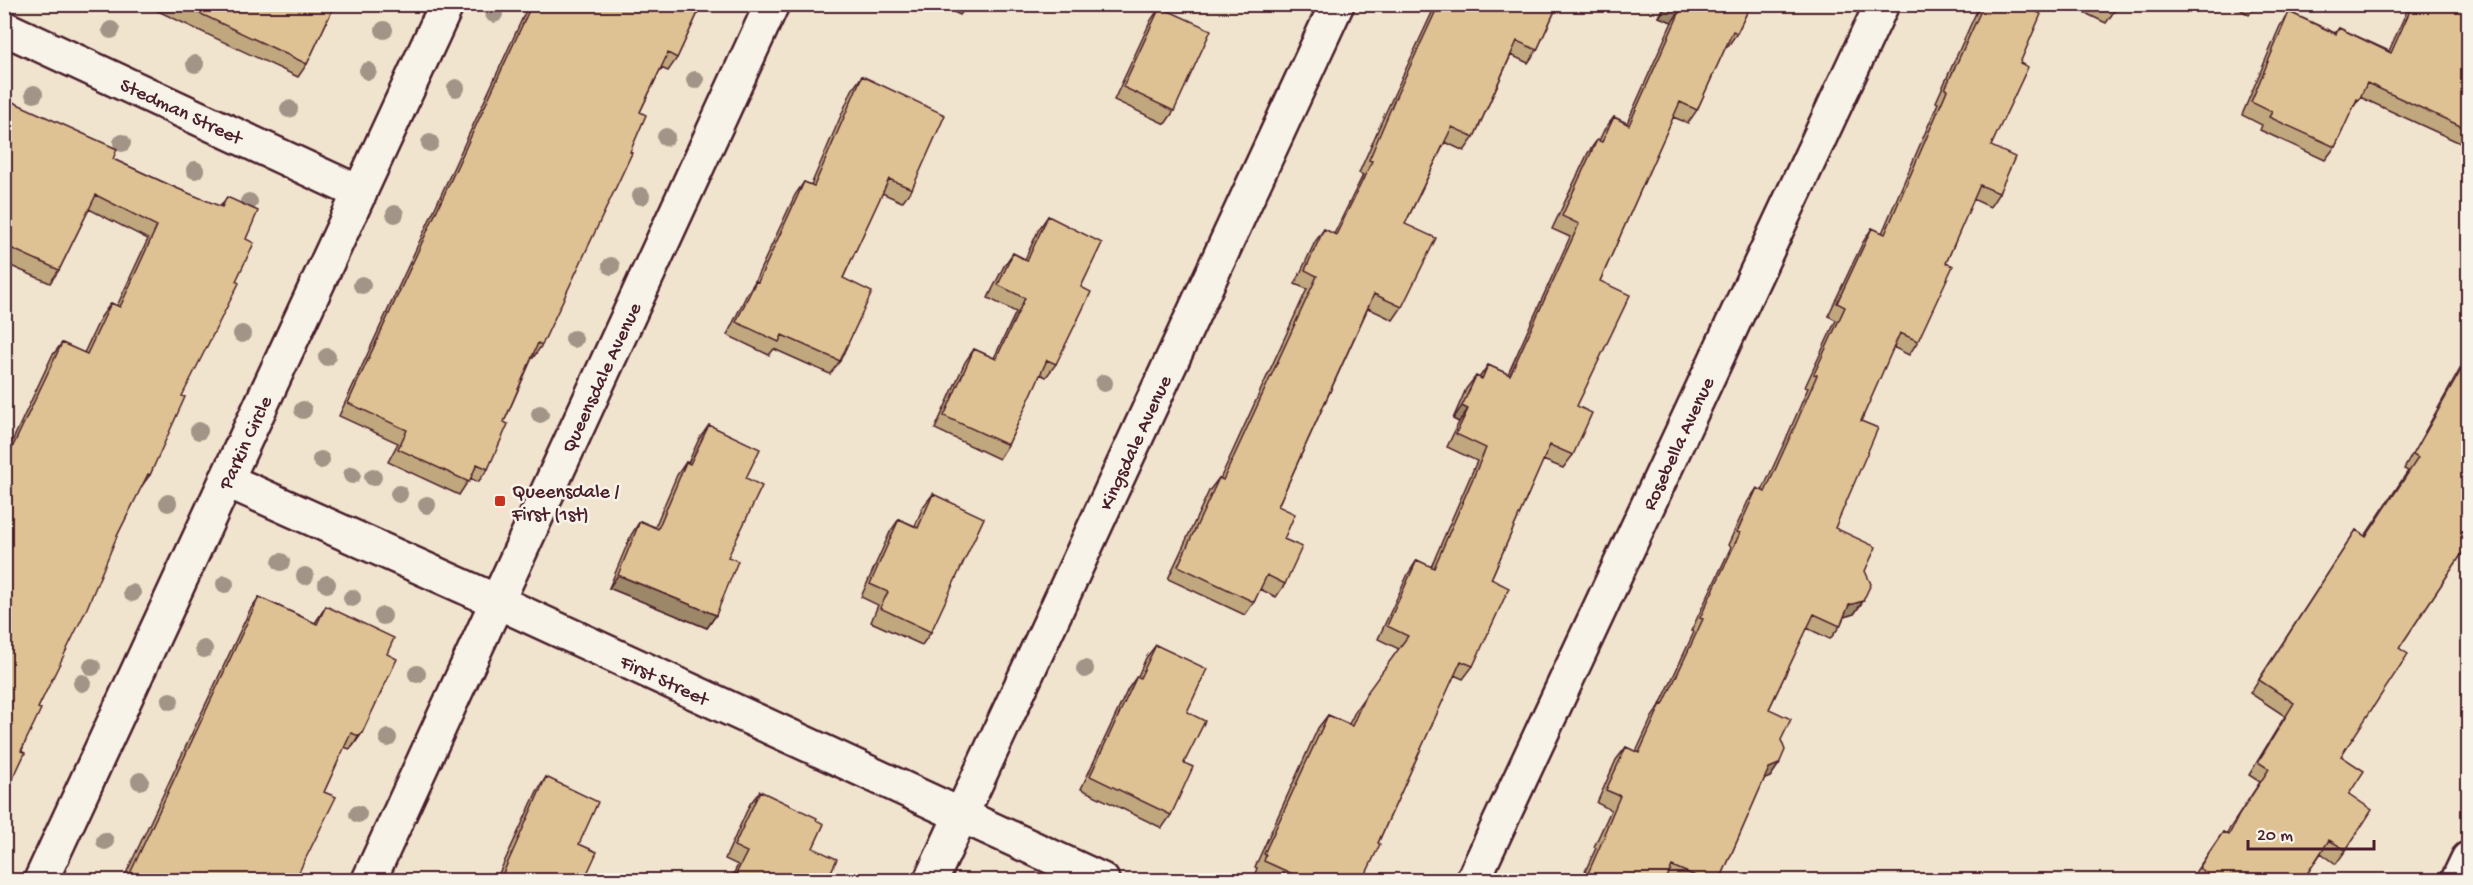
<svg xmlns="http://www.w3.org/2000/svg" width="2473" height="885" viewBox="0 0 2473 885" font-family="'Gochi Hand',sans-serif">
<rect width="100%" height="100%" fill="#f0e4ce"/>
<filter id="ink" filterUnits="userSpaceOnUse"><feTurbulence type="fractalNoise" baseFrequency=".0167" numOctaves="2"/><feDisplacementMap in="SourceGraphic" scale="12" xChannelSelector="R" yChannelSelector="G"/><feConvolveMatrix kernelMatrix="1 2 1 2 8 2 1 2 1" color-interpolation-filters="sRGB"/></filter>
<g filter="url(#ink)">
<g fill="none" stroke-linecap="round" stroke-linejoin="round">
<defs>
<path id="street" d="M 4,28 L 360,193
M 226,480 L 496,601 L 1102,880
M 41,880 L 447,4
M 369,880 L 772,4
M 931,880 L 1337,4
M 1473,880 L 1882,4
M 2458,880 L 2468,859"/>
</defs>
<use href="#street" stroke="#4a1f2b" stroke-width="38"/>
<use href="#street" stroke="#f7f3e8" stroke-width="33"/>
</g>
<g fill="#a29486">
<circle cx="494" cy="14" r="9"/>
<circle cx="111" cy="30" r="9"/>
<circle cx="384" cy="30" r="9"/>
<circle cx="195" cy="64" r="9"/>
<circle cx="368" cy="71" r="9"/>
<circle cx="695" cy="80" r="9"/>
<circle cx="456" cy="88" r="9"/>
<circle cx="34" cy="94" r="9"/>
<circle cx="289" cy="109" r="9"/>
<circle cx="666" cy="137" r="9"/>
<circle cx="122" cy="143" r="9"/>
<circle cx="430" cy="143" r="9"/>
<circle cx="195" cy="170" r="9"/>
<circle cx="641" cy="196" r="9"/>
<circle cx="249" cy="202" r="9"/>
<circle cx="395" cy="214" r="9"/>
<circle cx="611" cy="266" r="9"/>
<circle cx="362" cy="285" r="9"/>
<circle cx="242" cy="334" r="9"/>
<circle cx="574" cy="339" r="9"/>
<circle cx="327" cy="357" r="9"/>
<circle cx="1104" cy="383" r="9"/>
<circle cx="303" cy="410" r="9"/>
<circle cx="540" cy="414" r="9"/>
<circle cx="199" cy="431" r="9"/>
<circle cx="321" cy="460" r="9"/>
<circle cx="352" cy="475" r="9"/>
<circle cx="373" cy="477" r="9"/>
<circle cx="399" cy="494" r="9"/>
<circle cx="168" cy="503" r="9"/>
<circle cx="427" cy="505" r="9"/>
<circle cx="281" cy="562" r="9"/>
<circle cx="305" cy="576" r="9"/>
<circle cx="225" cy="584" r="9"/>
<circle cx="327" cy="584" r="9"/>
<circle cx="132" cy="593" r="9"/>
<circle cx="352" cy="598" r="9"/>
<circle cx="383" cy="616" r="9"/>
<circle cx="204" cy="649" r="9"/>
<circle cx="92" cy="667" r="9"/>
<circle cx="1085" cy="669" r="9"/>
<circle cx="417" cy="674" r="9"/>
<circle cx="82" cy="683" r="9"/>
<circle cx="170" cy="701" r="9"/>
<circle cx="388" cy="738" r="9"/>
<circle cx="140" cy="781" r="9"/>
<circle cx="358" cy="814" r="9"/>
<circle cx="105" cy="841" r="9"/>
</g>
<path fill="#c0a77e" stroke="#4a1f2b" stroke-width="1.5" d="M 143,4 L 335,4 L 307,64 L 298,77 Z
M 529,4 L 702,4 L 677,58 L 668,71 L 661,68 L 640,112 L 542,345 L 533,358 L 532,358 L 504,422 L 488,469 L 478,482 L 470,478 L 459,495 L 388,462 L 398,443 L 339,416 Z
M 937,4 L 968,4 L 960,15 Z
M 1436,4 L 1558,4 L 1537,50 L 1528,63 L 1511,55 L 1474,137 L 1464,151 L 1445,142 L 1405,224 L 1402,307 L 1393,320 L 1368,308 L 1278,506 L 1284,539 L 1285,584 L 1276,597 L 1260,589 L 1254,602 L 1245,615 L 1168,579 L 1209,491 L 1219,478 L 1220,479 L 1307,289 L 1295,284 L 1315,242 L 1324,229 L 1334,234 L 1363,175 L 1359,173 L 1385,114 Z
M 1665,4 L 1751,4 L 1737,33 L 1728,46 L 1726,46 L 1697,110 L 1688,123 L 1673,117 L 1600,281 L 1577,406 L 1573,455 L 1563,468 L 1543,460 L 1491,579 L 1473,666 L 1463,679 L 1454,675 L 1378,843 L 1363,880 L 1268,880 L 1255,874 L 1257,868 L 1255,867 L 1318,728 L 1328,715 L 1349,724 L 1357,708 L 1399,649 L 1378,639 L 1408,574 L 1417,560 L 1431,567 L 1477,461 L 1447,447 L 1459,422 L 1453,419 L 1466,389 L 1476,376 L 1479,378 L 1488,365 L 1508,374 L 1570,237 L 1552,229 L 1588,153 L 1597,140 L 1599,141 L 1604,130 L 1614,117 L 1627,123 L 1672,22 L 1659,17 Z
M 1980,4 L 2022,4 L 2020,63 L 1991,146 L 1999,193 L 1990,207 L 1973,199 L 1946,263 L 1918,341 L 1909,355 L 1893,347 L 1861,421 L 1835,528 L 1865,571 L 1863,601 L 1854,614 L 1844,617 L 1840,626 L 1830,639 L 1807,628 L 1769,709 L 1781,740 L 1779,764 L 1770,777 L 1764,779 L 1720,880 L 1581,880 L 1596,848 L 1594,847 L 1611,810 L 1597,803 L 1616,760 L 1626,747 L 1636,752 L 1652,717 L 1659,707 L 1694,632 L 1691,631 L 1731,547 L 1728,545 L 1748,501 L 1757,488 L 1762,491 L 1786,439 L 1808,388 L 1805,387 L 1836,320 L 1828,316 L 1863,242 L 1872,228 L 1882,233 L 1938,103 L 1936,102 Z
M 2066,4 L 2118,4 L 2115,10 L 2106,23 Z
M 2232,4 L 2256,4 L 2249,15 Z
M 2410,4 L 2469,4 L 2469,147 L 2360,97 L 2351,111 L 2335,147 L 2325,160 L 2260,130 L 2262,125 L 2242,115 L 2280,26 L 2289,12 L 2335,33 L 2339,28 L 2389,51 Z
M 1160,7 L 1174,111 L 1165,124 L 1114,100 L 1151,20 Z
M 862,76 L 912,189 L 902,202 L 882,193 L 843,278 L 840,361 L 830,374 L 774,349 L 769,355 L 727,335 L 747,294 L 754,283 L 795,195 L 804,182 L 811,185 L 852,90 Z
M 4,98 L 113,159 L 176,188 L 220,207 L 227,197 L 182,396 L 150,475 L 141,487 L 117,536 L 38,708 L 4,798 L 4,459 L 52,356 L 62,343 L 84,353 L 101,317 L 111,303 L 117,306 L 148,239 L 89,209 L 59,270 L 50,283 L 4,263 Z
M 1048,216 L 1081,287 L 1056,364 L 1046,377 L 1040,374 L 1008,445 L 999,459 L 935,429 L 965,362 L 974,349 L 994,358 L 1016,312 L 988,298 L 1004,266 L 1013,253 L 1025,259 L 1039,229 Z
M 2469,353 L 2469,543 L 2399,648 L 2341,756 L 2349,794 L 2346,850 L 2336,864 L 2321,853 L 2303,880 L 2190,880 L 2223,832 L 2227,834 L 2230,828 L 2260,782 L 2249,775 L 2285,716 L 2250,693 L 2356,530 L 2365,536 L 2408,471 L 2404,469 Z
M 709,425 L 746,478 L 728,557 L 716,615 L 707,628 L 609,588 L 631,535 L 640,521 L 655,527 L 677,475 L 686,462 L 688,463 L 699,439 Z
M 933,494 L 931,632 L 922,645 L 871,622 L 878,605 L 861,597 L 890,532 L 899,519 L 915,526 L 923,507 Z
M 259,597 L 315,623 L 326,606 L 387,654 L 362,733 L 350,749 L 344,747 L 324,792 L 295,880 L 123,880 L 250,610 Z
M 1156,645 L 1187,712 L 1184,763 L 1171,815 L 1162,828 L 1081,789 L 1128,689 L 1137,676 L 1138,676 L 1146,658 Z
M 546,777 L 579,844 L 584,880 L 496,880 L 537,791 Z
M 760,791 L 813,848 L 827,880 L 730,880 L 738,865 L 725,859 L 750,804 Z"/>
<path fill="#9c8867" stroke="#4a1f2b" stroke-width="1.5" d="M 1668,4 L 1670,4 L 1681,9 L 1672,22 L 1659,17 Z
M 1462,406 L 1468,409 L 1459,422 L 1453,419 Z
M 618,575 L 716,615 L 707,628 L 609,588 Z
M 1863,601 L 1854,614 L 1840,618 L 1849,605 Z
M 362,733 L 353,746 L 350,749 L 359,736 Z
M 1779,764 L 1770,777 L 1759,782 L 1769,768 Z"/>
<path fill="#dfc293" stroke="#4a1f2b" stroke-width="1.5" d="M 180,4 L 335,4 L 307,64 Z
M 532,4 L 702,4 L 677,58 L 668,53 L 640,112 L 646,115 L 630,152 L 632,153 L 542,345 L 538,343 L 504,422 L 508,424 L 488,469 L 477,464 L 469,482 L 398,449 L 407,430 L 348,403 Z
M 1439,4 L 1558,4 L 1537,50 L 1517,41 L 1474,137 L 1452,127 L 1405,224 L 1436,238 L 1402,307 L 1374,294 L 1278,506 L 1295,514 L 1284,539 L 1302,547 L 1285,584 L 1267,575 L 1254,602 L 1178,566 L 1219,478 L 1223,480 L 1317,276 L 1305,270 L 1324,229 L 1336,235 L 1372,161 L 1369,160 L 1394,101 Z
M 1670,4 L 1751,4 L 1737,33 L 1733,31 L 1697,110 L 1680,102 L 1600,281 L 1630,295 L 1577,406 L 1592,413 L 1573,455 L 1550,445 L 1491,579 L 1509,588 L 1473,666 L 1461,661 L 1378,843 L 1380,844 L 1363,880 L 1306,880 L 1264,861 L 1266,855 L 1264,854 L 1328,715 L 1352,726 L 1366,694 L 1408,636 L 1387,626 L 1417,560 L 1434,568 L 1486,448 L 1456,434 L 1468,409 L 1462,406 L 1476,376 L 1482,379 L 1488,365 L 1510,375 L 1579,224 L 1562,216 L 1597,140 L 1602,142 L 1614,117 L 1629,125 L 1681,9 Z
M 1984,4 L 2022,4 L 2041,14 L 2020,63 L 2028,67 L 1991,146 L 2015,157 L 1999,193 L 1980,185 L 1946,263 L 1953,266 L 1918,341 L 1900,333 L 1861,421 L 1878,428 L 1835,528 L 1876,547 L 1865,571 L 1871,584 L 1863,601 L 1849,605 L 1840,626 L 1814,614 L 1769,709 L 1791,719 L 1781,740 L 1785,750 L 1779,764 L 1769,768 L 1720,880 L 1705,880 L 1672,866 L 1666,880 L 1585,880 L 1605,835 L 1604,834 L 1620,796 L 1606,790 L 1626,747 L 1639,753 L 1661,704 L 1663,705 L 1703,619 L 1700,618 L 1740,533 L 1737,532 L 1757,488 L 1765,492 L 1795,426 L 1817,375 L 1814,374 L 1845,307 L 1837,303 L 1872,228 L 1885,234 L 1947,90 L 1945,89 Z
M 2103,4 L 2118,4 L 2115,10 Z
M 2413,4 L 2469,4 L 2469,130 L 2367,83 L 2359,100 L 2357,99 L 2335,147 L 2269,117 L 2272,112 L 2251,102 L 2289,12 L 2336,34 L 2339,28 L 2391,53 Z
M 1160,7 L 1211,30 L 1174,111 L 1123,87 Z
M 862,76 L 945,115 L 912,189 L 889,179 L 843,278 L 872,292 L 840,361 L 782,335 L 779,342 L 736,322 L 756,281 L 758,282 L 804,182 L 814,186 Z
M 4,98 L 117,149 L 113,159 L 176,188 L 222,207 L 227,197 L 258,211 L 246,239 L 254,243 L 236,281 L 239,283 L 182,396 L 185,397 L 150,475 L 148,474 L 117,536 L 87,608 L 38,708 L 41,709 L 21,751 L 25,753 L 4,798 L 4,465 L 62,343 L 87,354 L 111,303 L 120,307 L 157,226 L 96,195 L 59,270 L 4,245 Z
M 1048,216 L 1102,243 L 1081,287 L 1091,292 L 1056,364 L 1047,360 L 1008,445 L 944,416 L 974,349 L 996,359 L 1025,298 L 998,285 L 1013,253 L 1027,261 Z
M 2469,356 L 2469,543 L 2399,648 L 2408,654 L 2341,756 L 2364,771 L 2349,794 L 2372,810 L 2346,850 L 2329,840 L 2303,880 L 2198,880 L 2204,871 L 2199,868 L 2223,832 L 2229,835 L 2239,815 L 2269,769 L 2258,762 L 2294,703 L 2259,680 L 2356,530 L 2366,537 L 2418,458 L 2413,455 Z
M 709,425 L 760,449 L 746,478 L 762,486 L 728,557 L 738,561 L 716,615 L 618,575 L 640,521 L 658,529 L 686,462 L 690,464 Z
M 933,494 L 984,518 L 931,632 L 880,608 L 888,592 L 870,584 L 899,519 L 918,528 Z
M 259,597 L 317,624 L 326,606 L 394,638 L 387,654 L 397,659 L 362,733 L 359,736 L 351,733 L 324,792 L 336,797 L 295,880 L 127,880 Z
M 1156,645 L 1207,669 L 1187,712 L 1205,721 L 1184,763 L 1193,767 L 1171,815 L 1090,776 L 1137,676 L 1140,678 Z
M 546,777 L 598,802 L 579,844 L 597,852 L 584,880 L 500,880 Z
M 760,791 L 817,818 L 816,820 L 824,824 L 813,848 L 837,859 L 827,880 L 733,880 L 747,852 L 734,846 Z"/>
</g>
<rect fill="#c8321e" stroke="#f7f3e8" stroke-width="2" x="494" y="495" width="12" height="12" rx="3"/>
<g text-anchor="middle" stroke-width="5" stroke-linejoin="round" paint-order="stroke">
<g font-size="20" fill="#4a1f2b" stroke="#f7f3e8">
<text transform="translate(182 110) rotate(25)" y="7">Stedman Street</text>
<text transform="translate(600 377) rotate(-65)" y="7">Queensdale Avenue</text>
<text transform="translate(244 442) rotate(-65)" y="7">Parkin Circle</text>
<text transform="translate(1134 442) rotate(-65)" y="7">Kingsdale Avenue</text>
<text transform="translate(1677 443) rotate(-65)" y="7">Rosebella Avenue</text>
<text transform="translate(665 679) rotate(25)" y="7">First Street</text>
</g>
<g font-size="20" fill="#4a1f2b" stroke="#f7f3e8" text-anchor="start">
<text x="512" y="497">Queensdale /<tspan x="512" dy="23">First (1st)</tspan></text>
</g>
</g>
<rect width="2473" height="885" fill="none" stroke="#f7f3e8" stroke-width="24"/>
<rect x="12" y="12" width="2449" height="861" fill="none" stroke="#4a1f2b" stroke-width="2" filter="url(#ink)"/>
<path d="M2248 840v9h126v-9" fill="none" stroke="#4a1f2b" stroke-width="3"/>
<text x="2257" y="840" font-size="18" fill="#4a1f2b" stroke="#f7f3e8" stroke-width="4.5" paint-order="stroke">20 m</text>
</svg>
